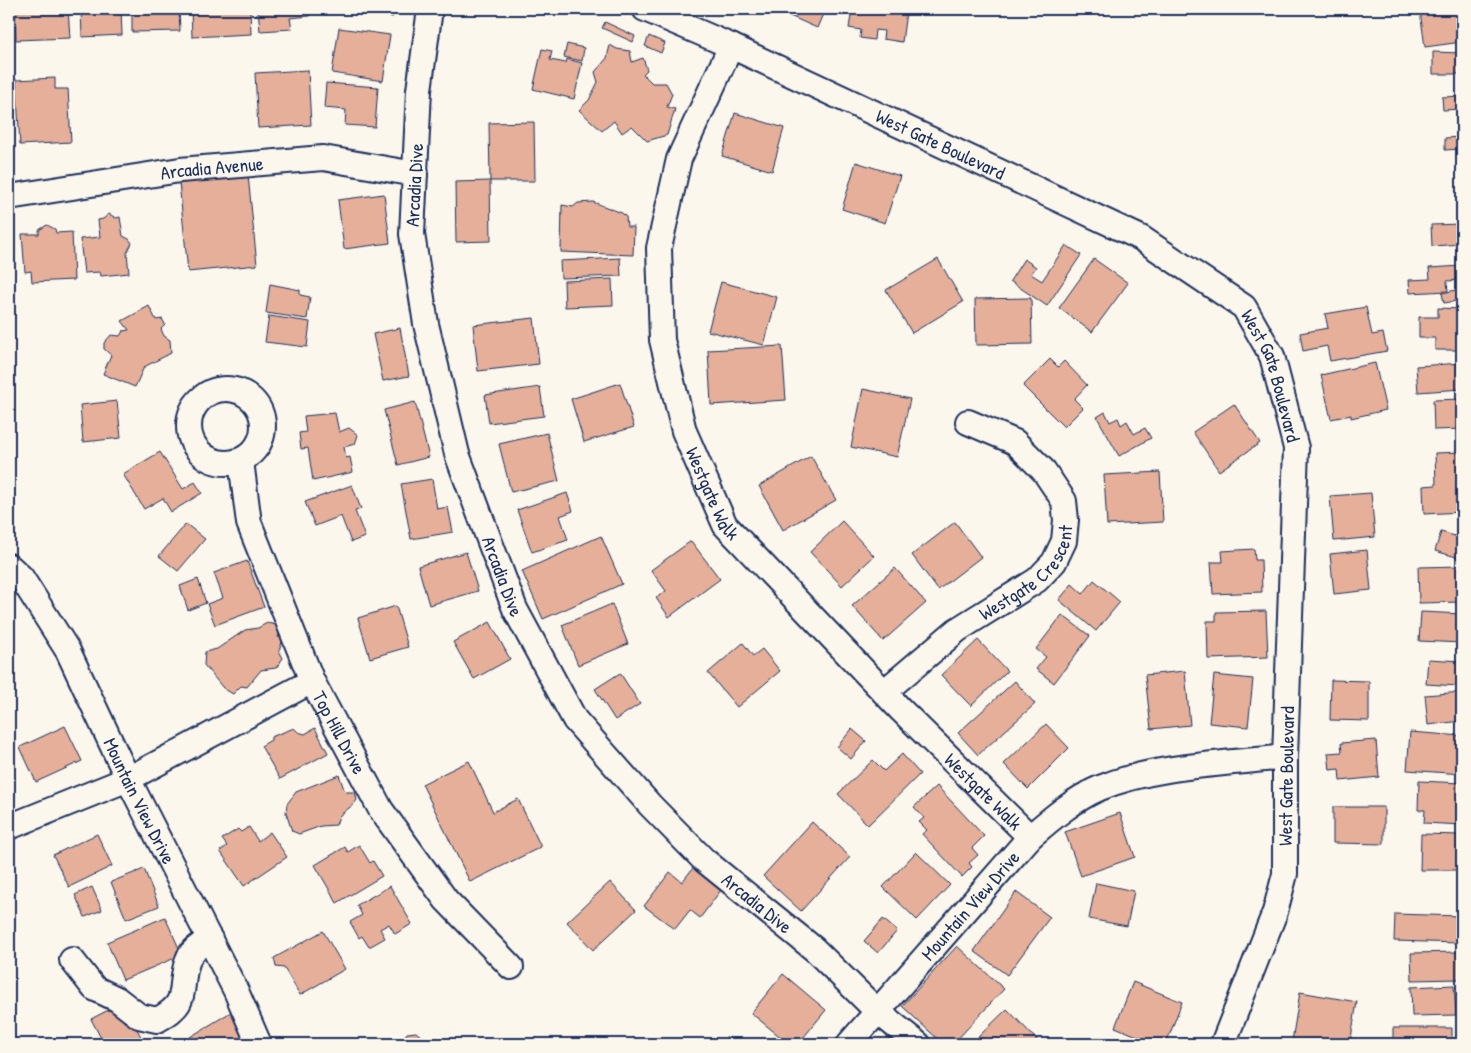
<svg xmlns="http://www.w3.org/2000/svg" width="1471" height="1053" viewBox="0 0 1471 1053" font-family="'Patrick Hand',sans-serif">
<rect width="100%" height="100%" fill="#fbf7ec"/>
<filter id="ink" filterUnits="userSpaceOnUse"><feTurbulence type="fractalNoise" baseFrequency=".02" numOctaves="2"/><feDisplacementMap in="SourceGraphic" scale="10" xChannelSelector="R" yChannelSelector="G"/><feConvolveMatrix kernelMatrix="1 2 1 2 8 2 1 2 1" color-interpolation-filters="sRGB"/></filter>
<g filter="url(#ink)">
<path fill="#e5af99" stroke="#1b2f5e" d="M 15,9 L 68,9 L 70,38 L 16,40 Z
M 71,9 L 121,9 L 122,35 L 82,37 L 81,10 L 72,11 Z
M 132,9 L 179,9 L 180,31 L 132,32 Z
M 191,9 L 250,9 L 251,34 L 192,37 Z
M 258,9 L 309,9 L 310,16 L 290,18 L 292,29 L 260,31 Z
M 341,9 L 394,9 L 393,17 Z
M 785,9 L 825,9 L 817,28 L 783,13 Z
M 852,9 L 879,9 L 906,12 L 902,42 L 883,39 L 884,31 L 875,30 L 874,40 L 860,38 L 861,30 L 849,28 Z
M 1437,9 L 1462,9 L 1462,42 L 1425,47 L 1420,11 Z
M 605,22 L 635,36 L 633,42 L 602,28 Z
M 339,28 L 390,35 L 383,81 L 332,73 Z
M 649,36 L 665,43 L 661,53 L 645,46 Z
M 567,44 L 584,48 L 582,61 L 564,57 Z
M 610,45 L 617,49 L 630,51 L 632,62 L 643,58 L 647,70 L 643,74 L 652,83 L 666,83 L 672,94 L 667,107 L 675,109 L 667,135 L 647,141 L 632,126 L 622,133 L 614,121 L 602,131 L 579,110 L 589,100 L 598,82 L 595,72 L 607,58 Z
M 542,49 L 552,51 L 550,60 L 566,63 L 567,59 L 582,63 L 574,99 L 533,89 Z
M 1433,52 L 1462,53 L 1462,74 L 1433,74 Z
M 308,70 L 311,125 L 258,128 L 255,73 Z
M 55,78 L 55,89 L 68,89 L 71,142 L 20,145 L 16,80 Z
M 326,83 L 378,87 L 375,127 L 345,125 L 346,110 L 324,108 Z
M 1462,96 L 1462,109 L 1443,110 L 1442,97 Z
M 735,113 L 784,128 L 772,171 L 722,156 Z
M 534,122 L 535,181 L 490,181 L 489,123 Z
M 1460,137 L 1461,149 L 1445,150 L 1445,138 Z
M 856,162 L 900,176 L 885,223 L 842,209 Z
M 248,175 L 257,265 L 188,272 L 179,182 Z
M 490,181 L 491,241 L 456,242 L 455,182 Z
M 384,194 L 390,243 L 344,249 L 338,200 Z
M 593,202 L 622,213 L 626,217 L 627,227 L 634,227 L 633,255 L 561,252 L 562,205 L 573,207 L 578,203 Z
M 109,214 L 116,218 L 120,217 L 123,236 L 129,239 L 132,243 L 127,253 L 129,273 L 101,276 L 100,272 L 84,273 L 80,239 L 100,237 L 98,220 L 103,219 Z
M 1462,224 L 1462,244 L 1432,246 L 1431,225 Z
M 47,225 L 55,229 L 56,233 L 72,232 L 74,280 L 32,282 L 31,271 L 25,272 L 22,234 L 39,234 L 39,230 Z
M 1066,245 L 1081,255 L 1047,306 L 1010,281 L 1024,259 L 1036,267 L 1031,274 L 1042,281 Z
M 620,258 L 621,276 L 561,278 L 560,261 Z
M 938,259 L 963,302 L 912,333 L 886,290 Z
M 1094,259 L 1128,283 L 1092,332 L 1059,308 Z
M 1462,266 L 1462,280 L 1447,281 L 1448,291 L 1410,293 L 1409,280 L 1430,279 L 1429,268 Z
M 612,279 L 613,305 L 565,307 L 564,281 Z
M 721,282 L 777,297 L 764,345 L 708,331 Z
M 270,284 L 300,290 L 300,295 L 310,297 L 307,319 L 266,313 Z
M 1461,289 L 1462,300 L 1444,303 L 1442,293 Z
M 1031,298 L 1032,344 L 976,345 L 975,299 Z
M 149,306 L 156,320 L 162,319 L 164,322 L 165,325 L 161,329 L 164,336 L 170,340 L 171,353 L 144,367 L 135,387 L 103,374 L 111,355 L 104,349 L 104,343 L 111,335 L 120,336 L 123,331 L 129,330 L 122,321 Z
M 1366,307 L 1372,335 L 1383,333 L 1387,351 L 1330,361 L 1327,346 L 1303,351 L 1300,333 L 1328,328 L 1325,314 Z
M 1438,308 L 1462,309 L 1462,350 L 1435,350 L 1435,338 L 1419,338 L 1419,317 L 1438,317 Z
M 269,316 L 310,322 L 307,347 L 265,342 Z
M 534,318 L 539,364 L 478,371 L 473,325 Z
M 400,328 L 409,376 L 383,381 L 373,334 Z
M 782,346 L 786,400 L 711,405 L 708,350 Z
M 1050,359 L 1058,367 L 1064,361 L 1087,385 L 1074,399 L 1083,408 L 1064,427 L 1023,386 Z
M 1375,363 L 1386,410 L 1351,418 L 1351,415 L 1331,419 L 1321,375 Z
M 1462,363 L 1462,389 L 1418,392 L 1416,366 Z
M 620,383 L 634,427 L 584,442 L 571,399 Z
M 540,387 L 544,416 L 489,423 L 485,395 Z
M 863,389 L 910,399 L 897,457 L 851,447 Z
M 1462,399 L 1462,429 L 1434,430 L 1433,400 Z
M 117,401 L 121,438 L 83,442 L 80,405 Z
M 415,402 L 429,457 L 398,465 L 384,410 Z
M 1234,404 L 1260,443 L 1219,471 L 1193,432 Z
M 1105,412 L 1110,422 L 1118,418 L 1121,425 L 1127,421 L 1134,434 L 1145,428 L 1151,438 L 1119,456 L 1097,417 Z
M 335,413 L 339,432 L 349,428 L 358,435 L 355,444 L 344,447 L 346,458 L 350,457 L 353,472 L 313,481 L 308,448 L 301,449 L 299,433 L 306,432 L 304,416 Z
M 547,433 L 559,481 L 511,492 L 499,444 Z
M 160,452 L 183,489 L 195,482 L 202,493 L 171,512 L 163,498 L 144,509 L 123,474 Z
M 1462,452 L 1462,512 L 1424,514 L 1423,486 L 1436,485 L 1435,453 Z
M 811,456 L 836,500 L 783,530 L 759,486 Z
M 1160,472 L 1163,522 L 1107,525 L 1104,475 Z
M 432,479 L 437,509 L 448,507 L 453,532 L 411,539 L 401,484 Z
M 352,485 L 361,509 L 355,511 L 365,537 L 351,542 L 341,516 L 315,526 L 305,502 Z
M 567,493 L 573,511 L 560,516 L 568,540 L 532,552 L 517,510 Z
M 1371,493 L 1375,537 L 1334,541 L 1330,496 Z
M 842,521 L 874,556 L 842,586 L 810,552 Z
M 955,522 L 981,557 L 938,590 L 912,555 Z
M 186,524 L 205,539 L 178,571 L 159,556 Z
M 1441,532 L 1462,538 L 1460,558 L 1435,551 Z
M 601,536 L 622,584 L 543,619 L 522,571 Z
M 691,541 L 720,579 L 669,617 L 656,598 L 666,591 L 651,570 Z
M 1254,549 L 1255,560 L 1261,560 L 1262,592 L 1213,594 L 1211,562 L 1223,562 L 1222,551 Z
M 1367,550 L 1371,590 L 1334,594 L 1330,554 Z
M 466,552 L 478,591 L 429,605 L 418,566 Z
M 247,561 L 264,607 L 215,625 L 207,604 L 223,598 L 214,573 Z
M 1462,566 L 1462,602 L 1419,603 L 1418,567 Z
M 895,568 L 926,603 L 883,641 L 852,606 Z
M 198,579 L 206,603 L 188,610 L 180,586 Z
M 1094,580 L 1120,602 L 1096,631 L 1059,600 L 1072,584 L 1083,594 Z
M 612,604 L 628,644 L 578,665 L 562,625 Z
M 396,606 L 408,647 L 370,658 L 358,618 Z
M 1266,611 L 1268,657 L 1208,659 L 1207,621 L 1216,621 L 1216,612 Z
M 1421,612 L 1462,614 L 1462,643 L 1419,641 Z
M 1062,615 L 1090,636 L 1054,683 L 1036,669 L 1046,657 L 1036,649 Z
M 490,622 L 510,659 L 474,679 L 453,642 Z
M 267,623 L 282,626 L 278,637 L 283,639 L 279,651 L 283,658 L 276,668 L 261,670 L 247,687 L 241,686 L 233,694 L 223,688 L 204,665 L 205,652 L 217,649 L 245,630 L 258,628 Z
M 978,640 L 1007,671 L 971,706 L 941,675 Z
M 743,643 L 753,656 L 762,649 L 780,671 L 737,707 L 708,673 Z
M 1428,659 L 1462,661 L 1462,675 L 1459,675 L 1458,686 L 1426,684 Z
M 1185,671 L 1190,725 L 1151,729 L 1145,675 Z
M 620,673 L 640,704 L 615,720 L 595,689 Z
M 1214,675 L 1253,679 L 1248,727 L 1209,723 Z
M 1331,680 L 1369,681 L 1369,721 L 1330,720 Z
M 1015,681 L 1035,704 L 978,755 L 958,733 Z
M 1462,692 L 1462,721 L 1428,725 L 1425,695 Z
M 1046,724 L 1069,748 L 1028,789 L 1004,764 Z
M 65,726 L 82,761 L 36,782 L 20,747 Z
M 294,728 L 298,732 L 305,734 L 315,728 L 328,753 L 280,779 L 261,746 L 271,740 L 271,737 Z
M 852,729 L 866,741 L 851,759 L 837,747 Z
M 1410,732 L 1462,736 L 1462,774 L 1407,770 Z
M 1376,740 L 1379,777 L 1340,781 L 1339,769 L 1330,770 L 1328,753 L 1342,752 L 1341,743 Z
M 902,754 L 920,774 L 868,825 L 838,794 L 873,760 L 884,771 Z
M 469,761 L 493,812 L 518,799 L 541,847 L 470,882 L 422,784 Z
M 339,775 L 345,792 L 355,792 L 357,800 L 354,804 L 339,816 L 336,825 L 321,826 L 299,834 L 292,831 L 286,813 L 287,804 L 296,792 Z
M 1419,781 L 1462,783 L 1462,825 L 1424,823 L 1425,810 L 1418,810 Z
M 937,786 L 984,836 L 972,848 L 978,855 L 969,863 L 972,867 L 962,877 L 922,834 L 927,830 L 919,822 L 924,818 L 914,807 Z
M 1333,807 L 1384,807 L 1384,844 L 1333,843 Z
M 1120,813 L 1135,857 L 1081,876 L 1065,832 Z
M 812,822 L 850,857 L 801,911 L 763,876 Z
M 249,827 L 258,841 L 270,832 L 287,857 L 244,886 L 220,851 L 227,846 L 222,839 L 238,829 L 241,832 Z
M 97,834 L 112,866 L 69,887 L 53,855 Z
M 1421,834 L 1462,835 L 1462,870 L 1420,870 Z
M 359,845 L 370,863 L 373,861 L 382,876 L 337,903 L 315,865 L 345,847 L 348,852 Z
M 916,852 L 950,885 L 917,920 L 883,887 Z
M 693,868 L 721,890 L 700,918 L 690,910 L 675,929 L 644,906 L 670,872 L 682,882 Z
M 144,869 L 159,906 L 126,919 L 111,882 Z
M 610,882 L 636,910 L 593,950 L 567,922 Z
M 1096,883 L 1134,891 L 1127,926 L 1089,919 Z
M 390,886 L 412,924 L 395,934 L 389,924 L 380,929 L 385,938 L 369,947 L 362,936 L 359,938 L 350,922 L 362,915 L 357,905 Z
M 92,887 L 102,910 L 85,917 L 75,895 Z
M 1016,892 L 1050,917 L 1007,975 L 974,951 Z
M 1395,914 L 1460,916 L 1459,943 L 1394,941 Z
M 165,917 L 182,955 L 123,980 L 107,942 Z
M 883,919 L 897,931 L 878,953 L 864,941 Z
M 323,931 L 345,969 L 300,995 L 284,968 L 276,967 L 274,958 Z
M 957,946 L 1004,989 L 953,1044 L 943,1044 L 902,1006 Z
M 1459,952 L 1460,979 L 1412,980 L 1411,953 Z
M 783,974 L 826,1010 L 798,1044 L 789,1044 L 751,1013 Z
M 1133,982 L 1182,1002 L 1166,1044 L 1157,1044 L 1115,1027 Z
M 1454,985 L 1456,1015 L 1412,1016 L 1411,987 Z
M 1300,992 L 1357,1002 L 1350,1044 L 1310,1044 L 1292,1041 Z
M 116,1006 L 125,1023 L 132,1019 L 142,1039 L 132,1044 L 104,1044 L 91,1019 Z
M 1007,1009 L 1041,1044 L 982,1044 L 976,1039 Z
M 231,1012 L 248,1041 L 244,1044 L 195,1044 L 190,1037 Z
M 1393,1028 L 1452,1028 L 1452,1044 L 1393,1044 Z
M 416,1032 L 422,1037 L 423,1044 L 388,1044 L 393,1040 L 403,1039 L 407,1033 Z"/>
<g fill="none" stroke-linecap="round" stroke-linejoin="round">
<defs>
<g id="minor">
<path id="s1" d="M 430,9 L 419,90 L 412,234 L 426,324 L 457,454 L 515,609 L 575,720 L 650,805 L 704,860 L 814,949 L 877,1011 L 918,1044"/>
<path id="s2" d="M 645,9 L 731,46 L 1141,238 L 1244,307 L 1272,356 L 1296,448 L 1285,757 L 1285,874 L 1275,912 L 1223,1044"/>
<path id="s3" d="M 731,46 L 679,159 L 659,248 L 662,340 L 684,431 L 725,525 L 901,710 L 1030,837"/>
<path id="s4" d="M 9,197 L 180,170 L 323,158 L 415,174"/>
<circle cx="226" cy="426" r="37"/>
<path id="s5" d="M 241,461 L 249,523 L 312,681 L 381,810 L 446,900 L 511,967"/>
<path id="s6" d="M 9,566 L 21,577 L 68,651 L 128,779 L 236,991 L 259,1044"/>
<path id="s7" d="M 884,692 L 957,630 L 1037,580 L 1054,562 L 1064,541 L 1066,520 L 1064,501 L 1044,471 L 1015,442 L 968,422"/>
<path d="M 9,827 L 128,779 L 312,681"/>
<path d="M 72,960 L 94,988 L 117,999 L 139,1016 L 157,1020 C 194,1001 176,987 189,957 C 193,949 203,943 210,939"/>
<path id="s8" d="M 849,1044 L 1030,837 C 1051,819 1074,799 1100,788 C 1155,765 1226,764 1285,757"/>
</g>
</defs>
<use href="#minor" stroke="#1b2f5e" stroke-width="28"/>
<use href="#minor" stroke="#fbf7ec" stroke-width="24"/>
</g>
</g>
<g text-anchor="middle" stroke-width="5" stroke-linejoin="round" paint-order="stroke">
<g font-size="19" fill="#1b2f5e" stroke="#fbf7ec">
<text dy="7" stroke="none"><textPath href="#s2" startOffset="325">West Gate Boulevard</textPath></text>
<text dy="7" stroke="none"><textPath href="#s4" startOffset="205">Arcadia Avenue</textPath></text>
<text transform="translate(414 185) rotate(-87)" y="7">Arcadia Dive</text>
<text dy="7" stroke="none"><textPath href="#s2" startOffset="745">West Gate Boulevard</textPath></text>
<text dy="7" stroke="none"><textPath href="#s3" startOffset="470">Westgate Walk</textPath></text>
<text dy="7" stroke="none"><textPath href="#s7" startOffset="189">Westgate Crescent</textPath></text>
<text dy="7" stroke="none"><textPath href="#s1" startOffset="581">Arcadia Dive</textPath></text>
<text dy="7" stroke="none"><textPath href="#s5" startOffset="291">Top Hill Drive</textPath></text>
<text transform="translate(1286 776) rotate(-89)" y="7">West Gate Boulevard</text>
<text dy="7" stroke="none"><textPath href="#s3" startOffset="875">Westgate Walk</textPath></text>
<text dy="7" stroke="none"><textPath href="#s6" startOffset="270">Mountain View Drive</textPath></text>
<text dy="7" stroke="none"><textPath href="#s1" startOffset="1001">Arcadia Dive</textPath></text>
<text dy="7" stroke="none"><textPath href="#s8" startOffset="184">Mountain View Drive</textPath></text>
</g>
</g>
<rect width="1471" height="1053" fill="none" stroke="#fbf7ec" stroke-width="30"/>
<rect x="15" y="15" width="1441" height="1023" fill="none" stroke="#1b2f5e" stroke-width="2" filter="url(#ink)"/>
</svg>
